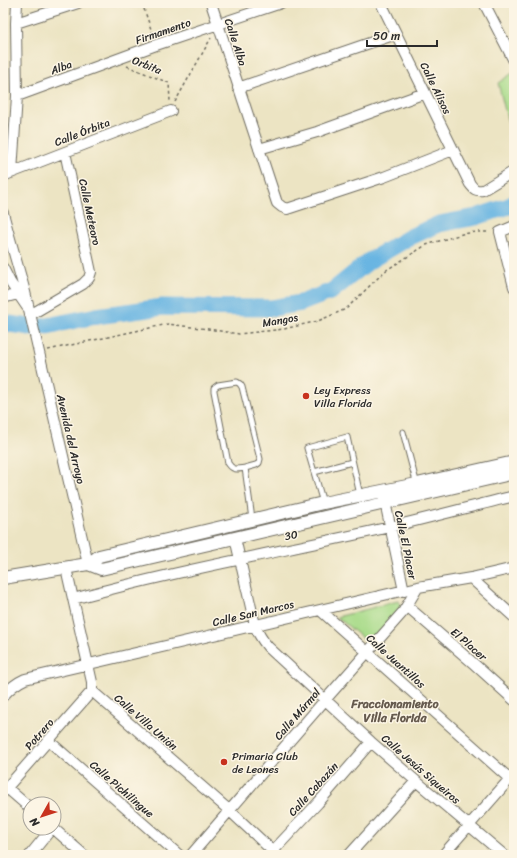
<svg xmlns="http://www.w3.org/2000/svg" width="517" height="858" viewBox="0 0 517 858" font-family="Sriracha,sans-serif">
<rect width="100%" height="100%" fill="#fcf5e5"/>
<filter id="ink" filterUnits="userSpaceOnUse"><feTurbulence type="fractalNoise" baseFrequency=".025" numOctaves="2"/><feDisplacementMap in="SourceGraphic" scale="8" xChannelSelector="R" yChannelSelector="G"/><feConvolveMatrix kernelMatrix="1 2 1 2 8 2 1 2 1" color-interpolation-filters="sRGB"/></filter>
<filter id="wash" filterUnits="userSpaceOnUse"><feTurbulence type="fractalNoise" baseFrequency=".012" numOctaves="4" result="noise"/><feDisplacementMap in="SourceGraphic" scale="16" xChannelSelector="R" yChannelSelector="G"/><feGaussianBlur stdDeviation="0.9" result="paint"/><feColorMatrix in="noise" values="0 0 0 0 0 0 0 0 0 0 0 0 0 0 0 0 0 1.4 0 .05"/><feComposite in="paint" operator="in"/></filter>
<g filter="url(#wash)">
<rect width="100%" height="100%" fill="#ece4c3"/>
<path fill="#a9db8a" stroke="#6a835a" d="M 514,72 L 514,146 L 498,83 Z
M 398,601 L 402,608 L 370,644 L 337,617 Z"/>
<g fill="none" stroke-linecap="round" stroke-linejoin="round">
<path stroke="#69b5e2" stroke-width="17" d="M 3,323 L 37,328 L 96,316 L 163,307 L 272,308 L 301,303 L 332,291 L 369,261 L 410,237 L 439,224 L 476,217 L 509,206 L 514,203"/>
</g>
</g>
<g filter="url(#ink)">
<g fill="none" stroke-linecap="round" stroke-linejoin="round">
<defs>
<path id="service" d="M 403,432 L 417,485
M 245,468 L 256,465 L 259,463 L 260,459 L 242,387 L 240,384 L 237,382 L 218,385 L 214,388 L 214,391 L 228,463 C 233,471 237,469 245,468 L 252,519
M 314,472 L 352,462
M 323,503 L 307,448 L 347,437 L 360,495"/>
<path id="minor" d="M 211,3 L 277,203 L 282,207 L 287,209 L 384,177 L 453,150
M 381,3 L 470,184 C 474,189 475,191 483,190 L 514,171
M 484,3 L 514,61
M 16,23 L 78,3
M 238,88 L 396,34
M 17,96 L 156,45 L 281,3
M 259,149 L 317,132 L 425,93
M 12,172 L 17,96 L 16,23 L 17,3
M 3,176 L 171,111
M 3,213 C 10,240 18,266 25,292 C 46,383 67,474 88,564
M 514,226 L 500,232 L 514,287
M 3,268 L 10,282 L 27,307
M 3,298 L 22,293
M 30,315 L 83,284 L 89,278 L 91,272 L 65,152
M 384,497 L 404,591
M 235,538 L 255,625 C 258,634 262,640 268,647 L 371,742 L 416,781 L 504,855
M 66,568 L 92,682 L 92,691 L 230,811 L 277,855
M 471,578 L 514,617
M 73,599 C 178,570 285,551 390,527 C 432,517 473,506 514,496
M 407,606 L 473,663 L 514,700
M 320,610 L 510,779
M 3,696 C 10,688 16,683 25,679 L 418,587 L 471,578 L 514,568
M 49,741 L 179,855
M 7,788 L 30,808
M 3,792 L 92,691
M 53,828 L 84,855
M 273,851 L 318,803 L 371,742
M 30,855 L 52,828
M 191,855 L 325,700 L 403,612 L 418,587
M 349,855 L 416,781
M 443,855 L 514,774"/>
<path id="tertiary" d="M 88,564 L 101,569 L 514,473
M 3,578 L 88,564 L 99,556 L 323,503 L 417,484 L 514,462"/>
</defs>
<use href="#service" stroke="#6f6c60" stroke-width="7"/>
<use href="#minor" stroke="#6f6c60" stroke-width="12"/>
<use href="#tertiary" stroke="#6f6c60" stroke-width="14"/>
<path stroke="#6f6c60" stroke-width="1.5" stroke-dasharray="3 3" stroke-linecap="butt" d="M 142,3 L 153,35
M 127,66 L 169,83 L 170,101
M 175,102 L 211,38
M 48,350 L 168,324 L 208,329 L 239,334 L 284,329 L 318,321 L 346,309 L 385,271 L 426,245 L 462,234 L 476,232 L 490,232"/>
<use href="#service" stroke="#fff" stroke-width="5"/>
<use href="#minor" stroke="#fff" stroke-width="10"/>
<use href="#tertiary" stroke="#fff" stroke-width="12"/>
</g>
</g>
<g fill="#c8321e" stroke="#fcf5e5" stroke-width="1.5">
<circle cx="306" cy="396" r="4"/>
<circle cx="224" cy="762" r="4"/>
</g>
<g text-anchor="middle" stroke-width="3" stroke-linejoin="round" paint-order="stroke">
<g font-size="11" fill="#2b2b2b" stroke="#fcf5e5">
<text transform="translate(163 31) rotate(-19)" y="4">Firmamento</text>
<text transform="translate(236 42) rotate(72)" y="4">Calle Alba</text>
<text transform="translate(147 65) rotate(22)" y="4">Orbita</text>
<text transform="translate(61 67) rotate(-20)" y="4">Alba</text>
<text transform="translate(436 88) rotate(64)" y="4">Calle Alisos</text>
<text transform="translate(82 132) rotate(-21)" y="4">Calle Órbita</text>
<text transform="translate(90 212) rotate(78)" y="4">Calle Meteoro</text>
<text transform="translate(280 320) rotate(-10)" y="4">Mangos</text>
<text transform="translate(71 439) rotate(77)" y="4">Avenida del Arroyo</text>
<text transform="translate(291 535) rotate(-12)" y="4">30</text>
<text transform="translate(406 545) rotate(78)" y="4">Calle El Placer</text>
<text transform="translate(253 613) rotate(-13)" y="4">Calle San Marcos</text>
<text transform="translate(469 644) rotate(41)" y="4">El Placer</text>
<text transform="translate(396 661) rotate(42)" y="4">Calle Juantillos</text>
<text transform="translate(297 714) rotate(-49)" y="4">Calle Mármol</text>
<text transform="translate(146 722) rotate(41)" y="4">Calle Villa Unión</text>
<text transform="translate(39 734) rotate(-49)" y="4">Potrero</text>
<text transform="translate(421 769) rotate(41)" y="4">Calle Jesús Siqueiros</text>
<text transform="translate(122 789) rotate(41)" y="4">Calle Pichilingue</text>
<text transform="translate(313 789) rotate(-48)" y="4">Calle Cabazán</text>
</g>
<g font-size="11" fill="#2b2b2b" stroke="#fcf5e5" text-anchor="start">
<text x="314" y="394">Ley Express<tspan x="314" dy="13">Villa Florida</tspan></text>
<text x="232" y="760">Primaria Club<tspan x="232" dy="13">de Leones</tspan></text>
</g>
<g font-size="12" font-weight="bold" fill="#665a4e" stroke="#fcf5e5">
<text x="395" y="708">Fraccionamiento<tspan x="395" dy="14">Villa Florida</tspan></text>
</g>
</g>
<rect width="517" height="858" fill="none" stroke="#fcf5e5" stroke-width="16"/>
<g transform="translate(42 816) rotate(231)"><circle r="19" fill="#fcf5e5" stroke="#a8a49b"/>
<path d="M0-3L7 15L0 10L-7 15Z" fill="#c8321e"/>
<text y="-6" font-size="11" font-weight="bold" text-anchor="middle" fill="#2b2b2b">N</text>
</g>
<path d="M367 40v6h70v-6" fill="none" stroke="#2b2b2b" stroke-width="2"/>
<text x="373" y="40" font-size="12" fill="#2b2b2b" stroke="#fcf5e5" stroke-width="3" paint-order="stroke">50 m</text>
</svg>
